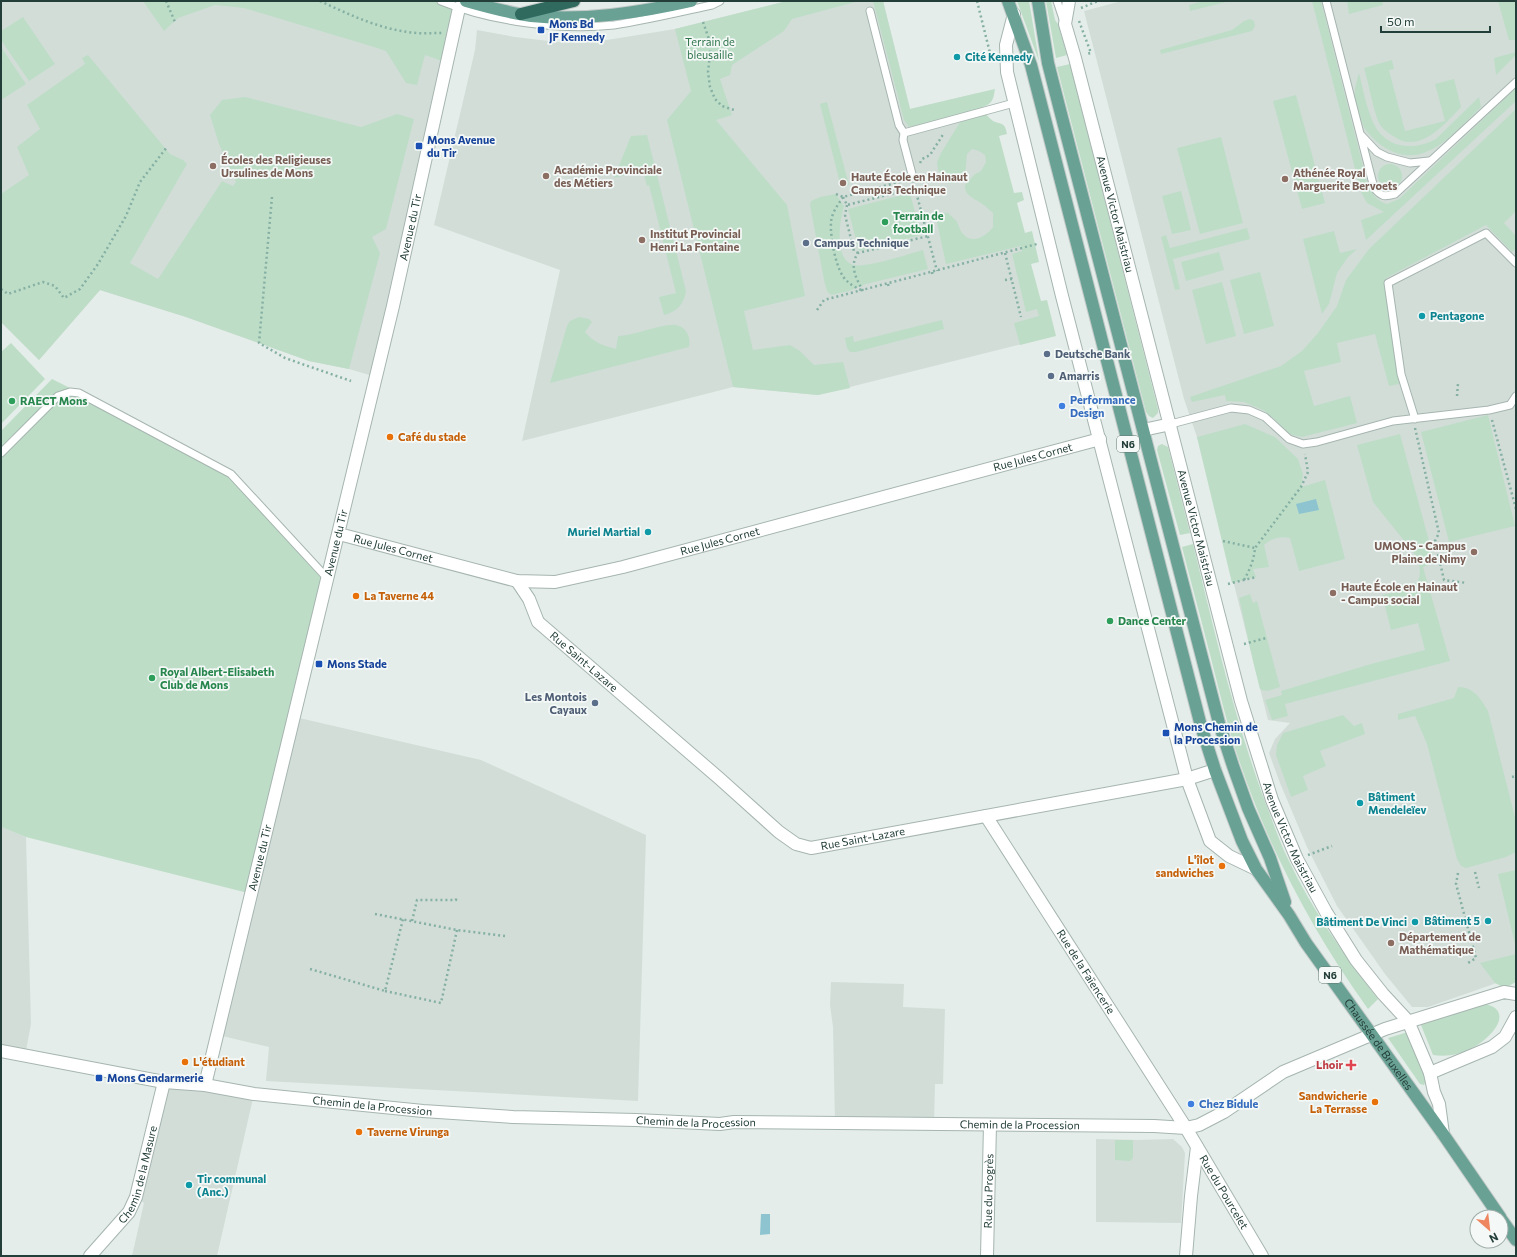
<svg xmlns="http://www.w3.org/2000/svg" width="1517" height="1257" viewBox="0 0 1517 1257" font-family="Commissioner,sans-serif">
<rect width="100%" height="100%" fill="#e4ede9"/>
<path fill="#d2ddd8" d="M 1,1 L 286,1 L 447,63 L 376,377 L 349,369 L 309,361 L 186,317 L 100,290 L 39,360 L 1,322 Z
M 787,1 L 883,1 L 910,109 L 978,93 L 1046,338 L 818,395 L 733,387 L 522,441 L 560,270 L 434,225 L 475,50 L 477,30 L 515,37 L 557,42 L 607,40 L 675,29 Z
M 1122,1 L 1516,1 L 1516,975 L 1491,985 L 1428,1007 L 1412,1007 L 1385,974 L 1337,906 L 1307,847 L 1280,783 L 1269,753 L 1275,739 L 1290,723 L 1268,720 L 1197,437 L 1184,399 L 1084,11 Z
M 295,717 L 481,760 L 646,835 L 638,1101 L 266,1081 L 269,1047 L 218,1035 Z
M 1,827 L 26,837 L 31,1024 L 25,1056 L 1,1051 Z
M 831,982 L 904,984 L 903,1007 L 945,1009 L 943,1084 L 935,1084 L 934,1124 L 835,1123 L 833,1027 L 830,1005 Z
M 164,1082 L 254,1094 L 217,1256 L 132,1256 L 144,1203 L 136,1197 Z
M 1096,1139 L 1137,1140 L 1173,1139 L 1182,1147 L 1185,1153 L 1181,1223 L 1096,1222 Z"/>
<path fill="#bdddc7" d="M 143,1 L 441,1 L 459,8 L 447,63 L 425,55 L 417,85 L 406,83 L 386,51 L 374,47 L 244,8 L 215,5 L 178,18 L 164,31 Z
M 787,1 L 859,1 L 792,19 L 784,31 L 732,65 L 730,75 L 720,79 L 732,115 L 716,120 L 787,205 L 805,296 L 744,311 L 753,350 L 790,345 L 800,351 L 814,365 L 843,362 L 850,388 L 818,395 L 733,387 L 667,120 L 691,91 L 675,29 Z
M 873,1 L 883,1 L 910,109 L 995,89 C 994,94 994,99 990,103 C 983,110 922,125 909,127 L 904,120 Z
M 1017,1 L 1029,1 L 1039,61 Z
M 1046,1 L 1051,1 L 1055,20 L 1058,24 L 1067,55 L 1056,58 Z
M 1203,1 L 1230,1 L 1190,11 L 1189,5 Z
M 1312,1 L 1321,1 L 1368,186 C 1373,195 1377,201 1387,204 L 1399,199 L 1516,88 L 1516,101 L 1366,240 L 1361,220 L 1384,212 L 1367,203 L 1361,192 Z
M 1347,1 L 1382,1 L 1383,5 L 1349,14 Z
M 1498,1 L 1516,1 L 1516,40 L 1509,40 Z
M 23,17 L 55,64 L 29,81 L 1,40 L 1,31 Z
M 1250,19 L 1254,21 L 1255,26 L 1252,31 L 1161,54 L 1160,50 L 1232,30 L 1244,21 Z
M 1,47 L 26,84 L 1,100 Z
M 1516,52 L 1516,55 L 1496,75 L 1494,58 Z
M 88,55 L 170,154 L 183,160 L 187,164 L 130,263 L 158,279 L 222,181 L 233,186 L 236,182 L 219,144 L 210,115 L 222,100 L 245,97 L 361,127 L 397,114 L 414,119 L 386,229 L 372,237 L 380,253 L 349,369 L 309,361 L 186,317 L 100,290 L 39,360 L 1,322 L 1,194 L 29,175 L 17,147 L 40,129 L 27,105 L 85,64 L 82,58 Z
M 1392,60 L 1394,69 L 1389,70 L 1405,131 L 1445,121 L 1435,84 L 1454,79 L 1461,107 C 1444,125 1419,155 1393,136 C 1387,132 1381,128 1378,121 C 1372,104 1369,85 1364,68 Z
M 1070,64 L 1158,409 L 1158,413 L 1153,418 L 1149,416 L 1146,412 L 1057,67 Z
M 1359,73 C 1363,89 1367,110 1374,124 C 1386,149 1414,151 1436,139 L 1479,97 L 1481,107 C 1464,123 1447,144 1426,152 C 1403,162 1379,148 1365,129 C 1362,124 1360,115 1358,109 C 1357,105 1355,101 1355,97 C 1354,90 1357,80 1359,73 Z
M 1296,95 L 1325,203 L 1302,209 L 1273,101 Z
M 827,102 L 849,185 L 841,187 L 820,104 Z
M 1516,109 L 1516,211 L 1504,223 L 1516,236 L 1516,249 L 1512,252 L 1486,225 L 1386,278 L 1399,384 L 1389,386 L 1375,334 L 1337,343 L 1341,362 L 1304,371 L 1314,406 L 1350,396 L 1357,423 L 1302,437 L 1289,434 L 1273,418 L 1263,410 L 1244,402 L 1226,401 L 1225,395 L 1192,402 L 1190,397 L 1281,366 L 1302,351 L 1318,333 L 1337,306 L 1346,280 L 1369,249 Z
M 983,111 C 986,114 990,119 993,121 C 1002,125 1005,122 1007,134 L 999,136 L 1014,193 L 1022,192 L 1024,200 L 1017,203 L 1025,233 L 1032,231 L 1039,262 L 1031,264 L 1041,301 L 1047,300 L 1056,336 L 1020,345 L 1014,323 L 1039,316 L 1037,309 L 1026,312 L 1012,254 L 1022,251 L 1021,246 L 946,264 L 936,218 L 940,213 L 948,213 C 951,216 955,219 957,222 C 959,226 960,231 963,234 C 973,245 986,236 993,227 L 993,213 C 990,211 988,208 985,206 C 977,199 964,197 965,185 L 975,174 L 981,171 L 986,162 L 985,155 L 979,151 L 972,149 L 967,154 C 965,172 968,185 946,183 L 938,170 L 937,162 L 941,153 L 960,122 Z
M 647,135 L 686,291 C 684,304 677,312 664,315 L 659,297 L 676,293 L 649,185 L 647,186 L 643,171 L 614,178 L 631,136 Z
M 1221,137 L 1243,223 L 1200,234 L 1177,148 Z
M1378 176a12 12 0 1 1 24 0a12 12 0 1 1-24 0Z
M 1181,191 L 1191,230 L 1172,234 L 1162,196 Z
M 910,193 L 921,235 L 859,251 L 848,209 Z
M 836,194 L 844,206 C 840,220 833,260 854,265 C 867,268 908,254 923,250 L 928,269 L 866,284 L 849,291 L 831,295 L 827,291 L 824,280 L 810,205 L 811,201 L 820,197 Z
M 1247,228 L 1250,239 L 1173,259 L 1180,289 L 1175,290 L 1161,237 L 1166,235 L 1170,248 Z
M 1334,231 L 1340,253 L 1357,249 L 1348,257 L 1337,273 L 1329,304 L 1322,314 L 1303,239 Z
M 1219,252 L 1224,270 L 1186,281 L 1181,262 Z
M 1260,272 L 1274,326 L 1244,334 L 1230,280 Z
M 1222,282 L 1236,336 L 1206,344 L 1192,290 Z
M 579,317 L 589,319 L 592,322 L 585,332 C 593,342 604,346 616,349 L 618,336 C 633,336 664,323 676,325 C 687,327 691,338 689,347 L 550,383 L 567,326 L 570,321 Z
M 942,320 L 944,329 L 856,352 L 850,352 L 847,348 L 845,338 L 853,336 L 854,342 Z
M 11,343 L 45,379 L 1,424 L 1,352 Z
M 52,379 L 130,418 L 231,474 L 328,579 L 252,894 L 26,837 L 1,827 L 1,431 Z
M 1488,415 L 1515,526 L 1449,542 L 1421,432 Z
M 1245,424 L 1275,437 L 1298,459 L 1303,474 L 1301,487 L 1325,480 L 1345,559 L 1299,571 L 1290,538 C 1280,536 1272,538 1264,545 L 1269,567 L 1253,569 L 1256,577 L 1232,583 L 1197,437 Z
M 1400,434 L 1435,563 L 1423,567 L 1450,661 L 1285,704 L 1288,716 L 1272,720 L 1265,700 L 1282,695 L 1281,691 L 1371,664 L 1425,650 L 1418,623 L 1391,630 L 1382,595 C 1393,592 1415,590 1419,578 C 1421,572 1419,564 1418,558 L 1373,502 L 1357,445 Z
M 1162,444 L 1168,447 L 1190,533 L 1180,535 L 1157,450 L 1158,446 Z
M 1193,544 C 1216,637 1237,731 1272,820 C 1277,833 1282,847 1288,859 C 1312,910 1344,955 1378,999 L 1368,1009 C 1312,931 1267,846 1237,754 C 1225,718 1217,680 1207,643 C 1199,611 1190,579 1182,547 Z
M 1250,594 L 1253,603 L 1257,601 L 1280,687 C 1273,689 1267,693 1260,689 C 1252,659 1246,629 1239,598 Z
M 1458,687 C 1474,687 1481,699 1488,711 L 1516,821 L 1516,852 L 1506,857 L 1466,868 L 1461,866 L 1457,859 L 1427,744 L 1415,716 L 1398,720 L 1398,714 L 1454,698 Z
M 1343,715 L 1354,726 L 1362,723 L 1365,734 L 1320,751 L 1326,766 L 1303,776 L 1308,790 L 1291,797 L 1276,755 L 1277,745 L 1283,733 Z
M 1516,870 L 1516,948 L 1498,874 Z
M 1516,954 L 1516,982 L 1505,988 L 1495,983 L 1480,963 Z
M 1486,1004 C 1488,1005 1493,1006 1495,1008 C 1510,1021 1483,1043 1472,1048 C 1459,1055 1446,1057 1433,1055 L 1421,1025 L 1470,1008 Z
M 1408,1032 L 1426,1081 L 1424,1085 L 1420,1084 L 1388,1038 Z
M 1115,1140 L 1133,1140 L 1133,1158 L 1130,1161 L 1115,1160 Z"/>
<path fill="#8dc4d0" d="M 1316,499 L 1319,510 L 1299,514 L 1296,504 Z
M 761,1214 L 770,1214 L 770,1234 L 760,1235 Z"/>
<g fill="none" stroke-linecap="round" stroke-linejoin="round">
<defs>
<path id="lane" d="M 441,1 C 490,21 561,31 614,25 C 647,20 680,12 712,5 L 720,1
M 1057,1 L 1064,22
M 1326,1 L 1374,188 C 1382,197 1384,197 1395,194 L 1516,82
M 870,11 L 899,125 L 904,133 L 903,140 L 913,178
M 904,133 L 1014,103
M 1361,135 L 1377,152 L 1387,157 L 1410,163 L 1429,161
M 1415,419 L 1401,374 L 1388,283 L 1486,233 L 1516,263
M 1171,424 L 1231,408 L 1249,410 L 1265,417 L 1289,439 L 1303,444 L 1317,442 L 1393,421 L 1489,410 L 1510,405 L 1516,396
M 1,453 L 58,396 L 70,392 L 79,393 L 231,474 L 328,579"/>
<g id="street">
<path id="s1" d="M 1069,1 L 1065,24 L 1075,58 L 1241,701 L 1272,800 L 1297,859 L 1326,912 L 1356,960 L 1383,994 L 1408,1021 L 1430,1073 L 1434,1092 L 1439,1104 L 1443,1134"/>
<path d="M 1014,14 L 1006,45 L 1007,72 L 1062,296 L 1187,779 L 1210,841 L 1229,856 L 1256,869"/>
<path d="M 1143,430 L 1171,424"/>
<path id="s2" d="M 339,534 L 517,581 L 555,582 L 623,567 L 1100,439"/>
<path id="s3" d="M 517,581 L 529,599 L 538,622 L 720,779 L 779,832 L 796,844 L 811,848 L 822,846 L 1187,779 L 1215,770"/>
<path id="s4" d="M 986,816 L 1186,1128 L 1262,1256"/>
<path id="s5" d="M 1,1051 L 164,1082 L 205,1085 L 254,1094 L 423,1111 L 513,1117 L 636,1120 L 720,1124 L 734,1122 L 1154,1126 L 1186,1128 L 1199,1125 L 1224,1112 L 1283,1072 L 1385,1029 L 1504,992 L 1516,994"/>
<path d="M 1430,1073 L 1492,1047 L 1505,1037 L 1516,1017"/>
<path id="s6" d="M 205,1085 L 393,306 L 459,8 L 466,1"/>
<path id="s7" d="M 90,1256 L 129,1212 L 136,1197 L 164,1082"/>
<path id="s8" d="M 987,1256 L 990,1125"/>
<path d="M 1186,1256 L 1191,1196 L 1197,1147"/>
</g>
<g id="primary">
<path d="M 466,1 C 487,7 509,13 531,16 C 585,21 638,13 691,1"/>
<path id="s9" d="M 1008,1 L 1031,65 L 1201,726 L 1215,770 L 1242,841 L 1256,869 L 1289,915 L 1306,943 L 1443,1134 L 1500,1217"/>
<path d="M 1038,1 L 1048,63 L 1059,106 L 1219,723 L 1233,766 L 1248,808 L 1270,858 L 1285,902"/>
<path d="M 1501,1219 L 1516,1240"/>
</g>
<path id="highway" d="M 521,14 L 574,1"/>
</defs>
<use href="#lane" stroke="#a6b5b0" stroke-width="9"/>
<use href="#street" stroke="#a6b5b0" stroke-width="14"/>
<use href="#primary" stroke="#c1c9c7" stroke-width="14"/>
<use href="#highway" stroke="#c1c9c7" stroke-width="14"/>
<path stroke="#85b0a3" stroke-width="2.5" stroke-dasharray="2 3" stroke-linecap="butt" d="M 166,1 L 175,22
M 320,1 C 348,14 377,28 408,32 C 419,34 431,33 442,33
M 977,1 L 992,61
M 1081,8 L 1098,1
M 1079,21 L 1091,53 L 1086,54
M 703,22 L 711,45 L 708,72 L 710,87 L 715,99 L 722,106 L 734,110
M 920,163 L 922,159 L 930,155 L 944,133
M 915,188 L 937,271
M 836,194 L 843,197 L 903,181
M 272,197 L 259,343 L 285,358 L 351,381
M 843,197 C 838,205 832,212 831,222 C 830,237 836,273 848,282 C 851,285 857,288 861,290
M 843,197 L 847,205 L 911,189
M 847,205 L 845,215 L 854,251 L 858,253
M 1005,253 L 1021,317
M 932,272 L 933,277
M 1005,280 L 1012,279
M 888,284 L 889,288
M 1,289 L 8,294 L 43,282 L 55,286 L 64,298 L 80,289 L 98,264 L 126,216 L 140,182 L 167,147
M 863,291 C 856,278 849,266 858,253 L 928,236
M 817,310 L 824,300 L 1037,244
M 1457,396 L 1458,383
M 1492,420 L 1516,509
M 1415,428 L 1439,533 L 1435,541 L 1444,580 L 1467,583
M 1223,541 L 1255,548
M 1244,580 C 1250,569 1254,560 1255,548 L 1301,487 L 1308,472 L 1305,454
M 1228,584 L 1256,577
M 1244,644 L 1266,638
M 1512,777 L 1516,776
M 1308,855 L 1332,846
M 1475,872 L 1479,888
M 1458,873 L 1456,884 L 1476,958 L 1468,963
M 375,914 L 457,930 L 505,936
M 412,921 L 417,900 L 456,900 L 456,898
M 310,969 L 385,991 L 403,919
M 385,991 L 441,1003 L 457,930"/>
<use href="#lane" stroke="#fff" stroke-width="7"/>
<use href="#street" stroke="#fff" stroke-width="12"/>
<use href="#primary" stroke="#69a194" stroke-width="12"/>
<use href="#highway" stroke="#306a5f" stroke-width="12"/>
</g>
<g fill="#1a4fb4" stroke="#f4f9f7" stroke-width="1.5">
<rect x="537" y="26" width="8" height="8" rx="2"/>
<rect x="415" y="142" width="8" height="8" rx="2"/>
<rect x="315" y="660" width="8" height="8" rx="2"/>
<rect x="1162" y="729" width="8" height="8" rx="2"/>
<rect x="95" y="1074" width="8" height="8" rx="2"/>
</g>
<g fill="#0f9aa8" stroke="#f4f9f7" stroke-width="1.5">
<circle cx="957" cy="57" r="4"/>
<circle cx="1422" cy="316" r="4"/>
<circle cx="648" cy="532" r="4"/>
<circle cx="1360" cy="803" r="4"/>
<circle cx="1488" cy="921" r="4"/>
<circle cx="1415" cy="922" r="4"/>
<circle cx="189" cy="1185" r="4"/>
</g>
<g fill="#8d6e63" stroke="#f4f9f7" stroke-width="1.5">
<circle cx="213" cy="166" r="4"/>
<circle cx="546" cy="176" r="4"/>
<circle cx="1285" cy="179" r="4"/>
<circle cx="843" cy="183" r="4"/>
<circle cx="642" cy="240" r="4"/>
<circle cx="1474" cy="552" r="4"/>
<circle cx="1333" cy="593" r="4"/>
<circle cx="1391" cy="943" r="4"/>
</g>
<g fill="#2e9e5b" stroke="#f4f9f7" stroke-width="1.5">
<circle cx="885" cy="222" r="4"/>
<circle cx="12" cy="401" r="4"/>
<circle cx="1110" cy="621" r="4"/>
<circle cx="152" cy="678" r="4"/>
</g>
<g fill="#5c6f8a" stroke="#f4f9f7" stroke-width="1.5">
<circle cx="806" cy="243" r="4"/>
<circle cx="1047" cy="354" r="4"/>
<circle cx="1051" cy="376" r="4"/>
<circle cx="595" cy="703" r="4"/>
</g>
<g fill="#3f7fe0" stroke="#f4f9f7" stroke-width="1.5">
<circle cx="1062" cy="406" r="4"/>
<circle cx="1191" cy="1104" r="4"/>
</g>
<g fill="#e8710a" stroke="#f4f9f7" stroke-width="1.5">
<circle cx="390" cy="437" r="4"/>
<circle cx="356" cy="596" r="4"/>
<circle cx="1222" cy="866" r="4"/>
<circle cx="185" cy="1062" r="4"/>
<circle cx="1375" cy="1102" r="4"/>
<circle cx="359" cy="1132" r="4"/>
</g>
<path fill="#e0444e" stroke="#f4f9f7" stroke-width="1.5" d="M1349 1059h4v4h4v4h-4v4h-4v-4h-4v-4h4z"/>
<g text-anchor="middle" stroke-width="3.5" stroke-linejoin="round" paint-order="stroke">
<g fill="#f4f9f7" stroke="#627671" stroke-width="1">
<rect x="1117" y="436" width="22" height="16" rx="3"/>
<rect x="1319" y="967" width="22" height="16" rx="3"/>
</g>
<g font-size="10" font-weight="bold" fill="#233e38">
<text x="1128" y="448">N6</text>
<text x="1330" y="979">N6</text>
</g>
<g font-size="11" font-weight="bold" fill="#164399" stroke="#f4f9f7" text-anchor="start">
<text x="549" y="28">Mons Bd<tspan x="549" dy="13">JF Kennedy</tspan></text>
<text x="427" y="144">Mons Avenue<tspan x="427" dy="13">du Tir</tspan></text>
<text x="327" y="668">Mons Stade</text>
<text x="1174" y="731">Mons Chemin de<tspan x="1174" dy="13">la Procession</tspan></text>
<text x="107" y="1082">Mons Gendarmerie</text>
</g>
<g font-size="11" fill="#2f744b" stroke="#f4f9f7">
<text x="710" y="46">Terrain de<tspan x="710" dy="13">bleusaille</tspan></text>
</g>
<g font-size="11" font-weight="bold" fill="#0d838f" stroke="#f4f9f7" text-anchor="start">
<text x="965" y="61">Cité Kennedy</text>
<text x="1430" y="320">Pentagone</text>
<text x="640" y="536" text-anchor="end">Muriel Martial</text>
<text x="1368" y="801">Bâtiment<tspan x="1368" dy="13">Mendeleïev</tspan></text>
<text x="1480" y="925" text-anchor="end">Bâtiment 5</text>
<text x="1407" y="926" text-anchor="end">Bâtiment De Vinci</text>
<text x="197" y="1183">Tir communal<tspan x="197" dy="13">(Anc.)</tspan></text>
</g>
<g font-size="11" font-weight="bold" fill="#785e54" stroke="#f4f9f7" text-anchor="start">
<text x="221" y="164">Écoles des Religieuses<tspan x="221" dy="13">Ursulines de Mons</tspan></text>
<text x="554" y="174">Académie Provinciale<tspan x="554" dy="13">des Métiers</tspan></text>
<text x="1293" y="177">Athénée Royal<tspan x="1293" dy="13">Marguerite Bervoets</tspan></text>
<text x="851" y="181">Haute École en Hainaut<tspan x="851" dy="13">Campus Technique</tspan></text>
<text x="650" y="238">Institut Provincial<tspan x="650" dy="13">Henri La Fontaine</tspan></text>
<text x="1466" y="550" text-anchor="end">UMONS - Campus<tspan x="1466" dy="13">Plaine de Nimy</tspan></text>
<text x="1341" y="591">Haute École en Hainaut<tspan x="1341" dy="13">- Campus social</tspan></text>
<text x="1399" y="941">Département de<tspan x="1399" dy="13">Mathématique</tspan></text>
</g>
<g font-size="11" fill="#233e38" stroke="#f4f9f7">
<text dy="4" stroke="none"><textPath href="#s1" startOffset="220">Avenue Victor Maistriau</textPath></text>
<text dy="4" stroke="none"><textPath href="#s6" startOffset="882">Avenue du Tir</textPath></text>
<text dy="4" stroke="none"><textPath href="#s2" startOffset="716">Rue Jules Cornet</textPath></text>
<text dy="4" stroke="none"><textPath href="#s1" startOffset="544">Avenue Victor Maistriau</textPath></text>
<text dy="4" stroke="none"><textPath href="#s2" startOffset="392">Rue Jules Cornet</textPath></text>
<text dy="4" stroke="none"><textPath href="#s6" startOffset="558">Avenue du Tir</textPath></text>
<text dy="4" stroke="none"><textPath href="#s2" startOffset="56">Rue Jules Cornet</textPath></text>
<text dy="4" stroke="none"><textPath href="#s3" startOffset="107">Rue Saint-Lazare</textPath></text>
<text dy="4" stroke="none"><textPath href="#s1" startOffset="868">Avenue Victor Maistriau</textPath></text>
<text dy="4" stroke="none"><textPath href="#s3" startOffset="455">Rue Saint-Lazare</textPath></text>
<text dy="4" stroke="none"><textPath href="#s6" startOffset="234">Avenue du Tir</textPath></text>
<text dy="4" stroke="none"><textPath href="#s4" startOffset="185">Rue de la Faïencerie</textPath></text>
<text dy="4" stroke="none"><textPath href="#s9" startOffset="1118">Chaussée de Bruxelles</textPath></text>
<text dy="4" stroke="none"><textPath href="#s5" startOffset="376">Chemin de la Procession</textPath></text>
<text dy="4" stroke="none"><textPath href="#s5" startOffset="700">Chemin de la Procession</textPath></text>
<text dy="4" stroke="none"><textPath href="#s5" startOffset="1024">Chemin de la Procession</textPath></text>
<text dy="4" stroke="none"><textPath href="#s7" startOffset="97">Chemin de la Masure</textPath></text>
<text dy="4" stroke="none"><textPath href="#s8" startOffset="65">Rue du Progrès</textPath></text>
<text dy="4" stroke="none"><textPath href="#s4" startOffset="445">Rue du Pourcelet</textPath></text>
</g>
<g font-size="11" font-weight="bold" fill="#27864d" stroke="#f4f9f7" text-anchor="start">
<text x="893" y="220">Terrain de<tspan x="893" dy="13">football</tspan></text>
<text x="20" y="405">RAECT Mons</text>
<text x="1118" y="625">Dance Center</text>
<text x="160" y="676">Royal Albert-Elisabeth<tspan x="160" dy="13">Club de Mons</tspan></text>
</g>
<g font-size="11" font-weight="bold" fill="#4e5e75" stroke="#f4f9f7" text-anchor="start">
<text x="814" y="247">Campus Technique</text>
<text x="1055" y="358">Deutsche Bank</text>
<text x="1059" y="380">Amarris</text>
<text x="587" y="701" text-anchor="end">Les Montois<tspan x="587" dy="13">Cayaux</tspan></text>
</g>
<g font-size="11" font-weight="bold" fill="#366cbe" stroke="#f4f9f7" text-anchor="start">
<text x="1070" y="404">Performance<tspan x="1070" dy="13">Design</tspan></text>
<text x="1199" y="1108">Chez Bidule</text>
</g>
<g font-size="11" font-weight="bold" fill="#c56008" stroke="#f4f9f7" text-anchor="start">
<text x="398" y="441">Café du stade</text>
<text x="364" y="600">La Taverne 44</text>
<text x="1214" y="864" text-anchor="end">L'îlot<tspan x="1214" dy="13">sandwiches</tspan></text>
<text x="193" y="1066">L'étudiant</text>
<text x="1367" y="1100" text-anchor="end">Sandwicherie<tspan x="1367" dy="13">La Terrasse</tspan></text>
<text x="367" y="1136">Taverne Virunga</text>
</g>
<g font-size="11" font-weight="bold" fill="#be3a42" stroke="#f4f9f7" text-anchor="end">
<text x="1343" y="1069">Lhoir</text>
</g>
</g>
<rect width="1517" height="1257" fill="none" stroke="#233e38" stroke-width="4"/>
<g transform="translate(1489 1229) rotate(152)"><circle r="19" fill="#f4f9f7" stroke="#a0aeab"/>
<path d="M0-3L7 15L0 10L-7 15Z" fill="#ee8760"/>
<text y="-6" font-size="11" font-weight="bold" text-anchor="middle" fill="#233e38">N</text>
</g>
<path d="M1381 26v6h109v-6" fill="none" stroke="#233e38" stroke-width="2"/>
<text x="1387" y="26" font-size="12" fill="#233e38" stroke="#f4f9f7" stroke-width="3" paint-order="stroke">50 m</text>
</svg>
